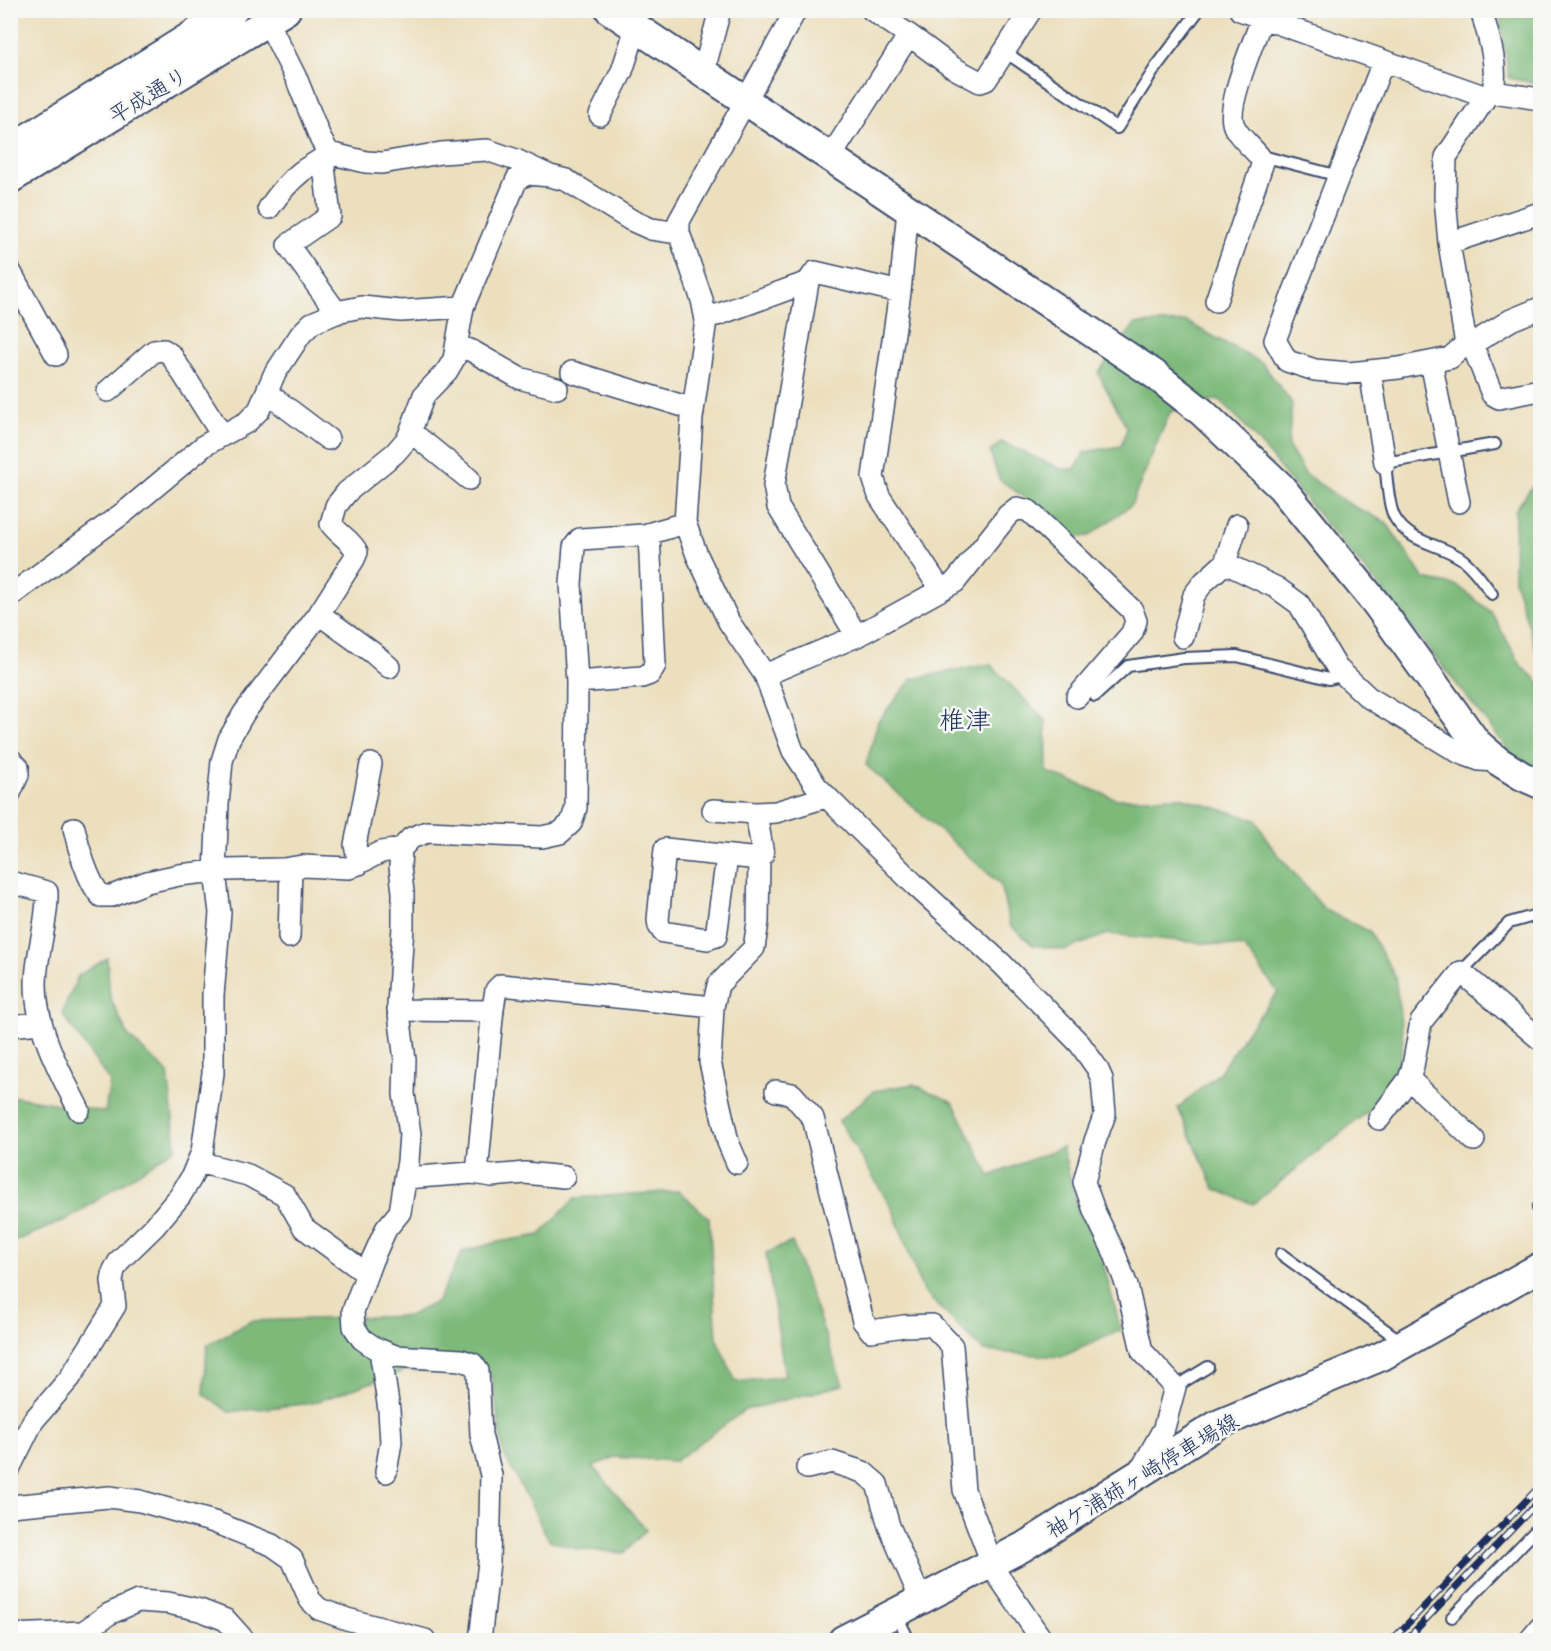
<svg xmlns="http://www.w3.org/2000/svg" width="1551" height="1651" viewBox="0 0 1551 1651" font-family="'Comic Neue','Klee One',sans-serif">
<rect width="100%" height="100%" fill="#f6f6f2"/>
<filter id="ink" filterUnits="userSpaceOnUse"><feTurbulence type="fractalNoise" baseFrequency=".0167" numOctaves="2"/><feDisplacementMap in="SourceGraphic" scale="12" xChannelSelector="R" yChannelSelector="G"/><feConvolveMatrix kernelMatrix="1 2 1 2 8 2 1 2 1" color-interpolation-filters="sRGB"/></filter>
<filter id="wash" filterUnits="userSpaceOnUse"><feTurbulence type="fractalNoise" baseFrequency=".008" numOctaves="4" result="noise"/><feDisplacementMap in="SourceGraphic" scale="24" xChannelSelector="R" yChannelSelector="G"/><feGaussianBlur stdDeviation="1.35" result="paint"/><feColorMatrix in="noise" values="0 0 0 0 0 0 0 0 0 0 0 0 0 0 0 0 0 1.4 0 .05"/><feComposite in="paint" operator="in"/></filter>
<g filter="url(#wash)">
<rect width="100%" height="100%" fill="#ecdfbd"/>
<path fill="#7dba7a" stroke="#4c746c" stroke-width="1.5" d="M 1499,11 L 1540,11 L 1540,84 L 1509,78 Z
M 1187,322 L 1262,363 L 1292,403 L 1288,446 L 1305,474 L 1351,505 L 1386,522 L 1424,579 L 1458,586 L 1491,612 L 1522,667 L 1540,682 L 1540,770 L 1517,761 L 1389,598 L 1326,524 L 1241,421 L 1218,399 L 1170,412 L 1131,505 L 1089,536 L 1078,537 L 999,479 L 990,452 L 1001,442 L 1061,469 L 1075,469 L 1085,452 L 1121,446 L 1127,428 L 1098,373 L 1135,324 Z
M 1537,480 L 1540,487 L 1540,662 L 1514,580 L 1515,510 Z
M 990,664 L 1046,721 L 1047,772 L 1117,799 L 1180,797 L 1256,820 L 1271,846 L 1325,910 L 1369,931 L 1395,976 L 1403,1039 L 1394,1099 L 1363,1115 L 1253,1204 L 1215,1189 L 1178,1108 L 1219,1073 L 1246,1033 L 1278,992 L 1244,947 L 1108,934 L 1065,950 L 1033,945 L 1010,925 L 1000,884 L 866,765 L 878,721 L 912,679 Z
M 107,958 L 110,997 L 128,1036 L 168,1073 L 176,1148 L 70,1218 L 11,1243 L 11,1096 L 105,1112 L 110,1082 L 62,1013 L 78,976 Z
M 913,1084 L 953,1102 L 990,1176 L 1062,1147 L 1078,1209 L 1092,1222 L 1121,1330 L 1061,1357 L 984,1351 L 923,1291 L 893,1210 L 839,1121 L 874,1091 Z
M 679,1191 L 709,1218 L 717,1340 L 736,1382 L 785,1376 L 766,1253 L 792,1242 L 843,1385 L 745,1410 L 675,1461 L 615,1457 L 593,1466 L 646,1530 L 624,1553 L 577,1549 L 549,1540 L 503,1452 L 492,1377 L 407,1370 L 313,1403 L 229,1412 L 204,1394 L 207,1345 L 251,1321 L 408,1316 L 437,1302 L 462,1252 L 498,1242 L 540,1235 L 575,1198 Z"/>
</g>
<g filter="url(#ink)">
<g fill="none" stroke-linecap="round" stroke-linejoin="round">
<defs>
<path id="lane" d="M 1005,52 L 1117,128 L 1156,67 L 1199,10
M 1261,157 L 1270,158 L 1339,176
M 1492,594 C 1483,582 1474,568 1462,559 C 1440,543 1410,544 1395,518 C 1388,506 1387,478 1385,463 L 1495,444
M 1095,696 L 1128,666 L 1184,658 L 1237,656 L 1329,679 L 1345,675
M 1461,972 L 1509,923 L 1540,914
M 1538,1208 L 1540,1207
M 1281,1254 L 1402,1342
M 1175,1387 L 1208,1367
M 896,1614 L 909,1640
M 1452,1617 L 1540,1526"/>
<path id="street" d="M 796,10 L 679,221 L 679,233 L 702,300 L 706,320 L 692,418 L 685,523 L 697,555 L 729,622 L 765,675 L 793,751 L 817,787 L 914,884 L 1002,964 L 1080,1044 L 1097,1068 L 1102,1079 L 1105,1114 L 1095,1141 L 1084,1182 L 1095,1213 L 1114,1252 L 1127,1286 L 1142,1351 L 1175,1387 L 1164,1428 L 1139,1473
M 872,10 L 909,35
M 1240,10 L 1486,97
M 268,22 L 297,80 L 321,140 L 329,153 L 366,162 L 382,163 L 441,153 L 487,150 L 516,160 L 550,176 L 566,180 L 631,220 L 651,229 L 679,233
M 1383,62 L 1275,340 L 1287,361 L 1315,370 L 1349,373 L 1399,368 L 1450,358 L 1466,344 L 1472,344 L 1511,320 L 1540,308
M 703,74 L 720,10
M 1493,92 L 1540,99
M 600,115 L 622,71 L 636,28
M 831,156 L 909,35 L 952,67 L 980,82 L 986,80 L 1031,10
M 323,158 L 330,216 L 288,245 L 337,313
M 269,208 C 278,195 288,182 301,172 C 310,165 321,161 329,153
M 908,210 L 900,292 L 873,477 L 879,496 L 941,590
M 1449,243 L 1540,213
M 10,271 L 56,355
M 1216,301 L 1263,162 C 1256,149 1240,140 1234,126 C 1225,107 1254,41 1262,19
M 705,315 L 717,315 L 808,282
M 1466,344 L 1449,243 L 1445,197 L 1446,157 L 1486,97 L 1493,92 C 1498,63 1489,38 1481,10
M 1472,344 L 1492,394 L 1499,398 L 1540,390
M 457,345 L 472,351 L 519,378 L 557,388
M 1431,362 L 1459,502
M 1370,371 L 1385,463
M 572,372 L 693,409
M 108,391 L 154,351 L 164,350 L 171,355 L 222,435
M 267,393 L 328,439
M 411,432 L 469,479
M 1225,563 L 1277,588 L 1299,604 L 1337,668 L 1368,697 L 1460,753 L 1479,760 L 1498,761
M 10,596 L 126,511 L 205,445 L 247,422 L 259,410 L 274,375 L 301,334 L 312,323 L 341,311 L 362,307 L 401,311 L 463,307
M 319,614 L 373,653 L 389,667
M 857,636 L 778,507 L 774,485 L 808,282 L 815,272 L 900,292
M 1183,637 L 1194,595 L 1204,582 L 1225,563 L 1237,525
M 765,675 L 857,636 L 955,582 L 1008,515 L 1017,508 L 1029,511 L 1132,610 L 1136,621 L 1132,633 L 1077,697
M 577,682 L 642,677 L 650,674 L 655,665 L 649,534
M 10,759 L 18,767 L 18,775 L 10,793
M 713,810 L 756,813 L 776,812 L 826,797
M 74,828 C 78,847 88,882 101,896 L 112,896 L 147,882 L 179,875 L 226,870 L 283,869 L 302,866 L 349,868 L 381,852 L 401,849
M 727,857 L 716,936 L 707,939 L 663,932 L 659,926 L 658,920 L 665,849 L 759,859 L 763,854 L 756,813
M 359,864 L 355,845 L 371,764
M 10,882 L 47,892 C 48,923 36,953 36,984 C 36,1030 59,1070 79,1110
M 289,937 L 291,868
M 398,1010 L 493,1011
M 10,1026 L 40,1023
M 1409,1079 L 1474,1140
M 776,1091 L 792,1094 L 813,1118 L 863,1321 L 871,1331 L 904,1326 L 932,1325 L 952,1346 L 964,1490 L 992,1563
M 1379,1119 L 1409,1079 L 1413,1066 L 1421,1022 L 1461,972 L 1540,1039
M 198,1162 L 248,1175 L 285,1195 L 304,1228 L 367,1274
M 737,1163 L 728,1142 L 710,1062 L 713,1007 L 718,985 L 754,948 L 758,922 L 759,859
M 477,1173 L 493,1008 L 496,990 L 501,985 L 713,1007
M 405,1178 L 472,1173 L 492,1176 L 525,1173 L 564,1177
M 380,1350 L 389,1410 L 391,1442 L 386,1472
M 10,1467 L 33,1421 L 70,1378 L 115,1306 L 112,1281 L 114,1270 L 120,1260 L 154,1227 L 180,1196 L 191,1178 L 202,1152 L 213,1073 L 213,995 L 220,913 L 215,872 L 218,804 L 222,761 L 229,739 L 244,713 L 319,614 L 354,559 L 357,552 C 351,540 339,535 331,524 L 336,506 L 347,492 L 395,453 L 408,438 L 424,395 L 447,371 L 454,359 L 463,307 L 517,179 L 528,174 L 550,176
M 807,1468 L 832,1462 L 863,1472 L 877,1484 L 889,1526 L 921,1600
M 10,1506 L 109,1497 L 140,1501 L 214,1522 L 272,1545 L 292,1559 L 310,1600 L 319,1609 L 347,1619 L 425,1640
M 990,1564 L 1042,1640
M 10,1635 L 83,1632 L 109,1614 L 138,1601 L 168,1603 L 200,1610 L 226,1620 L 244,1640
M 480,1640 L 489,1562 L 491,1475 L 481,1435 L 478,1371 L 473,1364 L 461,1360 L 395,1356 L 375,1348 L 362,1339 L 354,1327 L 353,1311 L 372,1260 L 386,1229 L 400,1212 L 408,1161 L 410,1134 L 404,1094 L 405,1060 L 398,1006 L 403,926 L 403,892 L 400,867 L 401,849 L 411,838 L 427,832 L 542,837 L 560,833 L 571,823 L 576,808 L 577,682 L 571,584 L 574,547 L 580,539 L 644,535 L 685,523
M 1530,1640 L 1540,1628"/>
<path id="secondary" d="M 610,10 L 1154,374 L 1202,412 L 1281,487 L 1378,606 L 1476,742 L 1498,761 L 1522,776 L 1540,784
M 10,149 L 233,10
M 10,179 L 286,10
M 843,1640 L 1023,1547 L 1217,1425 L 1382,1356 L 1540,1267"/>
</defs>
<use href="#lane" stroke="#3a496c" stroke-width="14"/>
<use href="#street" stroke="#3a496c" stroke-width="24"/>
<use href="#secondary" stroke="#3a496c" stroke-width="32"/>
<use href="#lane" stroke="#fff" stroke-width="10"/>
<use href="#street" stroke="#fff" stroke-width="21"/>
<use href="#secondary" stroke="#fff" stroke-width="28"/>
<defs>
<path id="rail" d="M 1392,1640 L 1540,1486
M 1406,1640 L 1540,1500"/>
</defs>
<use href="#rail" stroke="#1b2f5e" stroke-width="7"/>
<use href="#rail" stroke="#f6f6f2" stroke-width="4.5" stroke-dasharray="14" stroke-linecap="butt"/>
</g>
</g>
<g text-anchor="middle" stroke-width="5" stroke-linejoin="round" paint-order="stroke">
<g font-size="22" fill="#1b2f5e" stroke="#f6f6f2">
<text transform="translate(148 95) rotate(-31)" y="8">平成通り</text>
<text transform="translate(1142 1475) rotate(-31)" y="8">袖ケ浦姉ヶ崎停車場線</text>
</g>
<g font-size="26" fill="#1b2f5e" stroke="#f6f6f2">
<text x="965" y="729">椎津</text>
</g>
</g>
<rect width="1551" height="1651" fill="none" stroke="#f6f6f2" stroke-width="36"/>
</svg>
